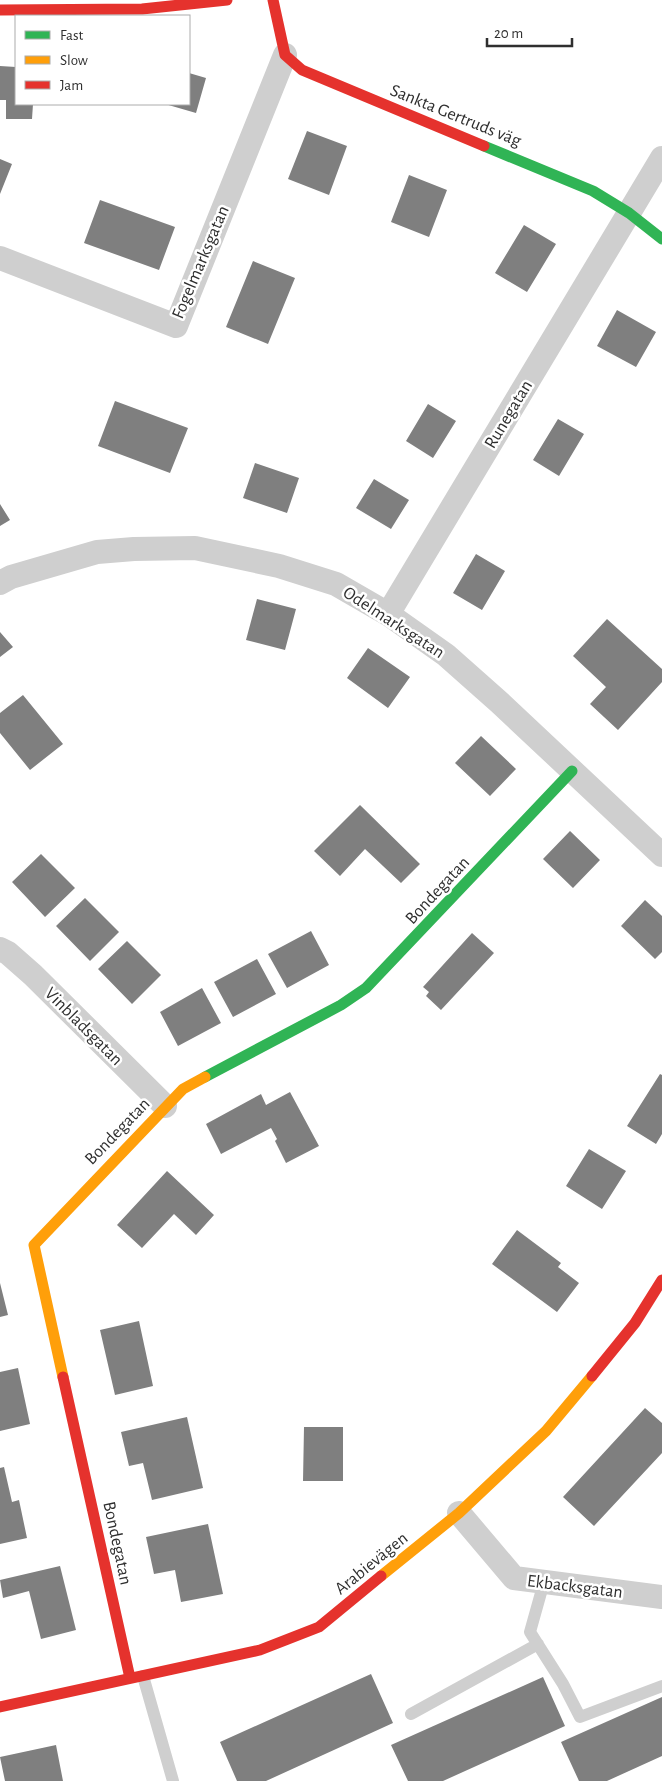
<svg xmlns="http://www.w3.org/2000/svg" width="662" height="1781" viewBox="0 0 662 1781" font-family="'Alegreya Sans',sans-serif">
<rect width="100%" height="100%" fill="#fff"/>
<path fill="#7f7f7f" d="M 0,66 L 16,67 L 16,104 L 33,104 L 32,119 L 6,119 L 6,100 L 0,100 Z
M 189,73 L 206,78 L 196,113 L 165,104 L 189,104 Z
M 307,131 L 347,146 L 329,195 L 288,179 Z
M 0,159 L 12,164 L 0,194 Z
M 409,175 L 447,190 L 429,237 L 391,222 Z
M 100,200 L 175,227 L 159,270 L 84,243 Z
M 524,225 L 556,244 L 527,292 L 495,273 Z
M 253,261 L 295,278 L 268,344 L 226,327 Z
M 617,310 L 656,332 L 636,367 L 597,346 Z
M 115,401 L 188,428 L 170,473 L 98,446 Z
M 428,404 L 456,421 L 433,458 L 406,441 Z
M 558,419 L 584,434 L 559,476 L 533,460 Z
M 255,463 L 299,478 L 287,513 L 243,498 Z
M 374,479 L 409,500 L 391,529 L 356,508 Z
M 0,504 L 10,520 L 0,526 Z
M 476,554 L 505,571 L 482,610 L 453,593 Z
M 257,599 L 296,609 L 285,650 L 246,640 Z
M 607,619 L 662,669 L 662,682 L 618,730 L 590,704 L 606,687 L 573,656 Z
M 0,632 L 13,647 L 0,657 Z
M 368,648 L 410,677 L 388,708 L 347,678 Z
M 23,695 L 63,744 L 30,770 L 0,733 L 0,713 Z
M 481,736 L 516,769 L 490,796 L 455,763 Z
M 360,805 L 420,864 L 401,883 L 365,849 L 340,876 L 314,851 Z
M 570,831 L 600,860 L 573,888 L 543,859 Z
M 41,854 L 75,888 L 45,917 L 12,882 Z
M 85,898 L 119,932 L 90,961 L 56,926 Z
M 645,900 L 662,916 L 662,952 L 655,959 L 621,926 Z
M 311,931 L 329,965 L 287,988 L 268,954 Z
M 472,933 L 494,953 L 441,1010 L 426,996 L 429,992 L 423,987 Z
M 127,941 L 161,975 L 132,1004 L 98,969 Z
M 257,959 L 276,994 L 233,1017 L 214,982 Z
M 202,988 L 221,1023 L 178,1046 L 160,1012 Z
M 660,1074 L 662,1075 L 662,1134 L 656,1144 L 627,1126 Z
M 290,1092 L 319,1146 L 286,1163 L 275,1141 L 277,1139 L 271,1128 L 221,1154 L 206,1124 L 261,1094 L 266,1105 Z
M 589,1149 L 626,1171 L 602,1209 L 566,1186 Z
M 167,1171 L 214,1215 L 196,1235 L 174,1214 L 142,1248 L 117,1225 Z
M 517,1230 L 561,1263 L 558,1267 L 579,1283 L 557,1312 L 492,1264 Z
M 0,1283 L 8,1315 L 0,1317 Z
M 139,1321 L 153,1386 L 115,1395 L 100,1330 Z
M 18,1368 L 30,1424 L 0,1431 L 0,1372 Z
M 645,1408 L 662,1423 L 662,1453 L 594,1526 L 563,1497 Z
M 187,1417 L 203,1488 L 152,1500 L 143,1463 L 129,1466 L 121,1432 Z
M 304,1427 L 343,1427 L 343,1481 L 303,1481 Z
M 4,1467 L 12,1502 L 19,1500 L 27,1538 L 0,1544 L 0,1468 Z
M 208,1524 L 223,1594 L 181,1602 L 175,1570 L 154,1574 L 146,1537 Z
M 60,1566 L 76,1630 L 41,1639 L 29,1591 L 3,1598 L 0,1580 Z
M 371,1674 L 393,1723 L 266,1781 L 237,1781 L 220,1742 Z
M 543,1677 L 565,1726 L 443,1781 L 408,1781 L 391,1745 Z
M 662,1697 L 662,1756 L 607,1781 L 579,1781 L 561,1742 Z
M 56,1745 L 63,1781 L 5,1781 L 0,1757 Z"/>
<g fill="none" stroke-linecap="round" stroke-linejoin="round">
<path stroke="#cfcfcf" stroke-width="12" d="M 544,1582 L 530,1632 L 563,1684 L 580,1717 L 662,1686
M 143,1676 L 173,1781
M 411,1714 L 538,1644"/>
<path stroke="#cfcfcf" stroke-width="24" d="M 0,258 L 176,326 L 285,55
M 0,583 L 11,577 L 97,552 L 134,549 L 195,548 L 279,566 L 336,584 L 388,614 L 446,655 L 499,702 L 662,855
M 388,614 L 662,158
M 0,949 L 8,953 L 33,975 L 165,1106
M 459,1513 L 514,1578 L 662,1597"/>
<path stroke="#30b455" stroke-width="11" d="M 484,146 L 593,191 L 629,213 L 662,239
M 205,1077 L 341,1005 L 366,988 L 572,771"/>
<path stroke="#ff9f0a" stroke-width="11" d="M 63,1377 L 34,1245 L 183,1089 L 205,1077
M 381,1576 L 459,1513 L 546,1431 L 592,1376"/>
<path stroke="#e5322d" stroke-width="11" d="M 273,0 L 285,55 L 302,70 L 484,146
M 0,10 L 142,9 L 227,0
M 592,1376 L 635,1323 L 662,1280
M 63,1377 L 130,1678
M 0,1707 L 260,1650 L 319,1627 L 381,1576"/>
</g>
<g text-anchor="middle" stroke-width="5" stroke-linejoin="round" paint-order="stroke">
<g font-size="18" fill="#2f2f2f" stroke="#fff">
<text transform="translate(456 115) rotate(22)" y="6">Sankta Gertruds väg</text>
<text transform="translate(200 262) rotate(-67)" y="6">Fogelmarksgatan</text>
<text transform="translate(508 414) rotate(-59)" y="6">Runegatan</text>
<text transform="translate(394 622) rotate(33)" y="6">Odelmarksgatan</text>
<text transform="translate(437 890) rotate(-47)" y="6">Bondegatan</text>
<text transform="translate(84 1026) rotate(45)" y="6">Vinbladsgatan</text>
<text transform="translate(117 1131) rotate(-46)" y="6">Bondegatan</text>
<text transform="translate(118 1543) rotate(78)" y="6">Bondegatan</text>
<text transform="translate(371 1563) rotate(-39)" y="6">Arabievägen</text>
<text transform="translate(575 1586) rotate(7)" y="6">Ekbacksgatan</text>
</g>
</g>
<rect x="15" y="15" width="175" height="90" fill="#ffffff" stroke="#acacac"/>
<rect x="25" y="31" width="25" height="8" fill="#30b455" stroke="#acacac"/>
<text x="60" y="40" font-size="15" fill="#2f2f2f">Fast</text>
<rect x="25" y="56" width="25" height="8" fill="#ff9f0a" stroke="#acacac"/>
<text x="60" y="65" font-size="15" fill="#2f2f2f">Slow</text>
<rect x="25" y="81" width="25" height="8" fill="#e5322d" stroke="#acacac"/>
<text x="60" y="90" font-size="15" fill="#2f2f2f">Jam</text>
<path d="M487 38v8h85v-8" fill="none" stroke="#2f2f2f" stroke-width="2.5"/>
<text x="494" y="38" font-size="15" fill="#2f2f2f" stroke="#ffffff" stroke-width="4" paint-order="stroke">20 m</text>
</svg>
